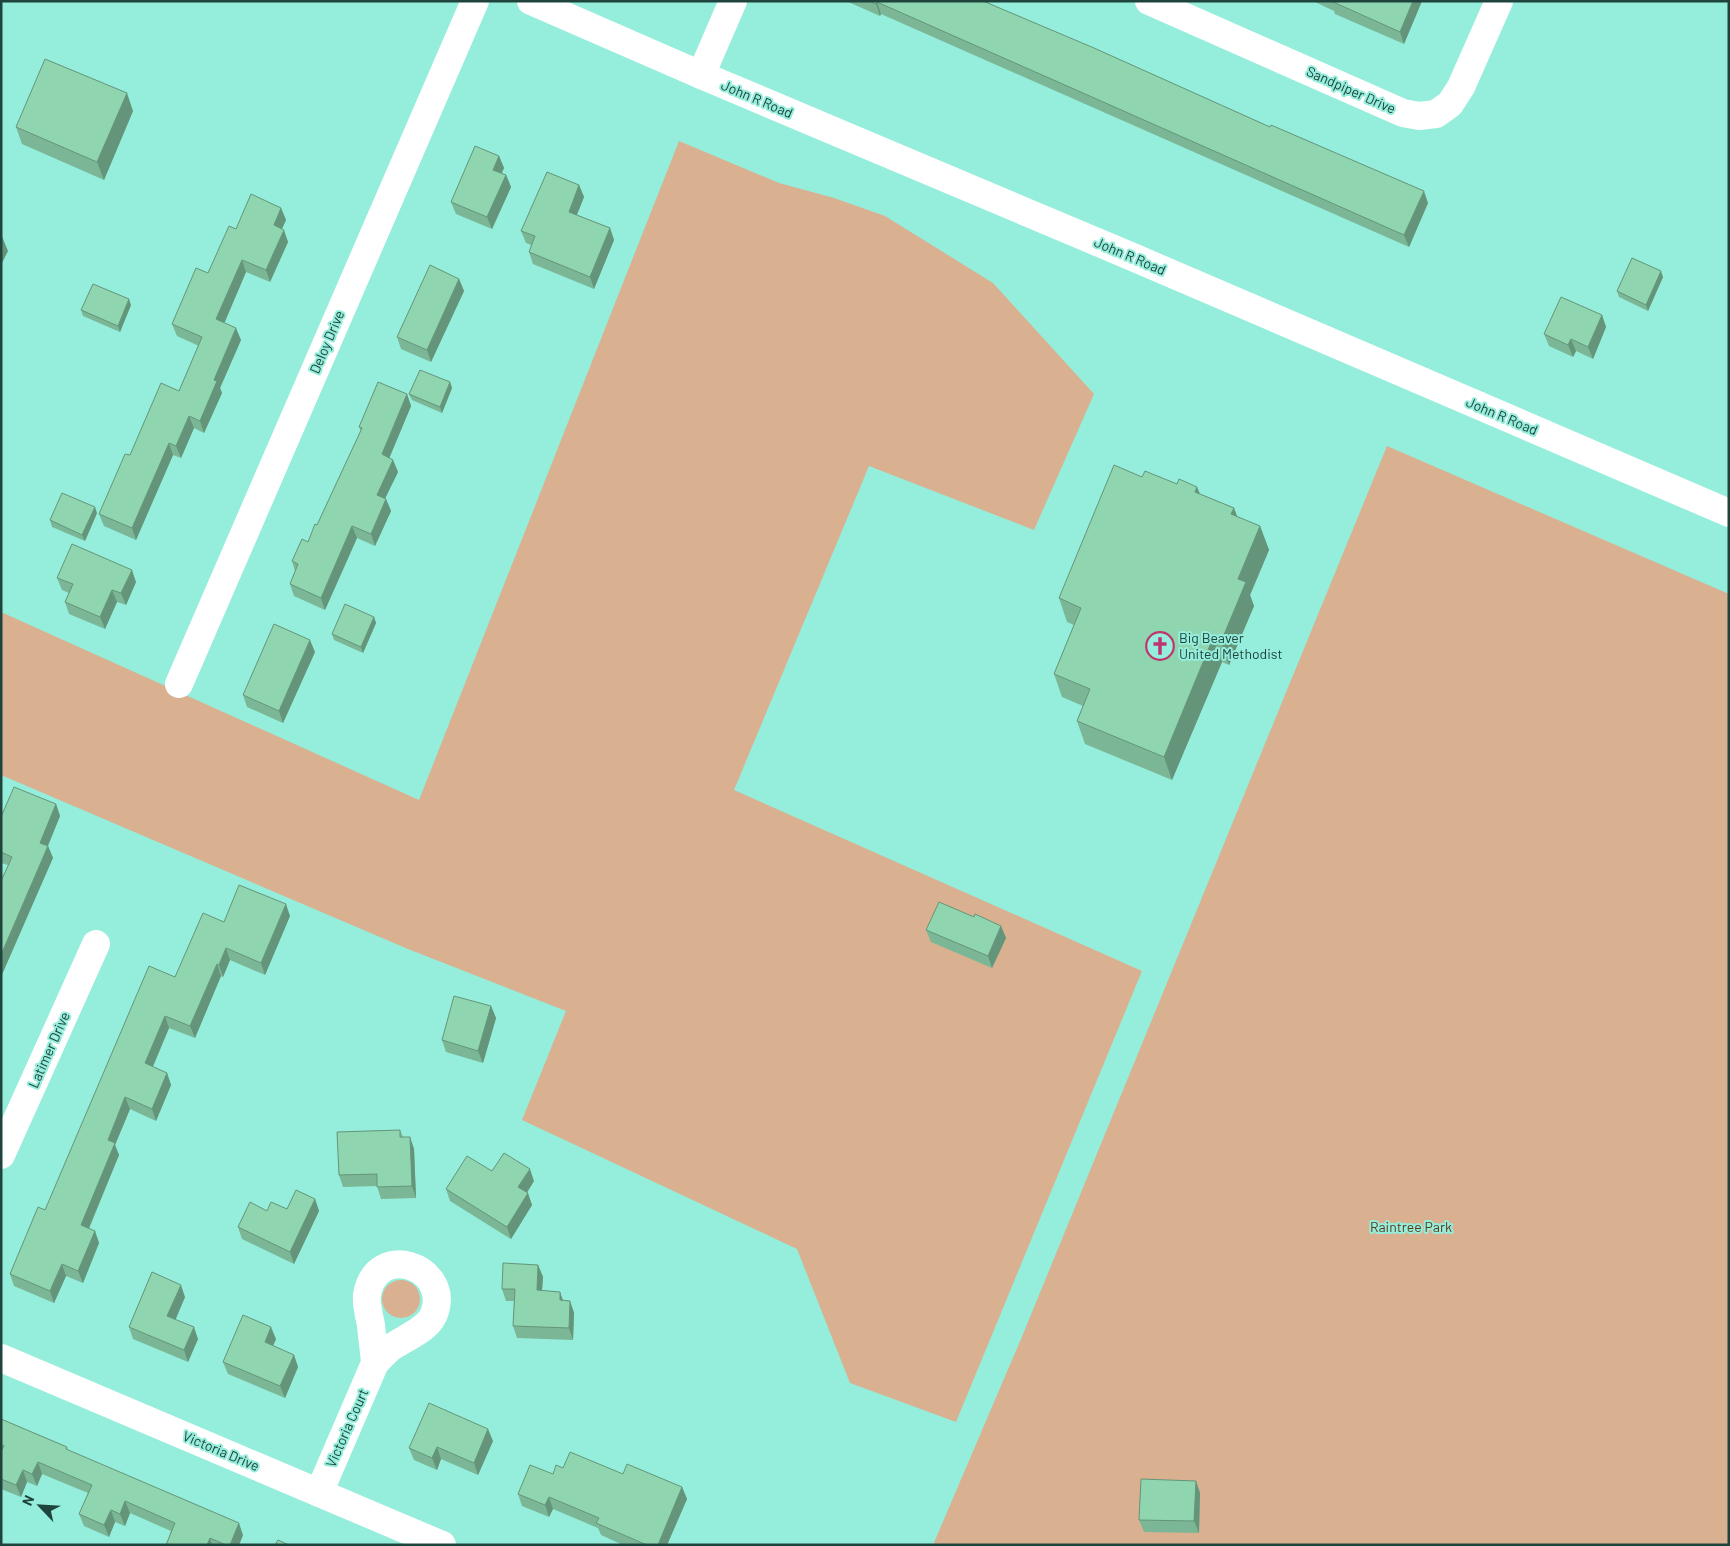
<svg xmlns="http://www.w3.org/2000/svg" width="1730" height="1546" viewBox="0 0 1730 1546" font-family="Barlow,sans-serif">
<rect width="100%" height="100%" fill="#95eddb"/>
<path fill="#d9b191" d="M 679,141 L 779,183 L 834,198 L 885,216 L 993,283 L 1094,394 L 1034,530 L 869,466 L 734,790 L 1142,971 L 956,1422 L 850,1383 L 797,1249 L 522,1120 L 566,1011 L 408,949 L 1,775 L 1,612 L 419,800 Z
M 1387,446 L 1729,594 L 1729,1545 L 933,1545 L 1021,1339 Z
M382 1299a19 19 0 1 1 38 0a19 19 0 1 1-38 0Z"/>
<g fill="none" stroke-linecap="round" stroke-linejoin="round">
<path stroke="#fff" stroke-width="28" d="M 1149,1 L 1403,113 L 1419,116 L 1436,114 L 1450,104 L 1461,87 L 1499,1
M 701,75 L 733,1
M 179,684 L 475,1
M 1,1155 L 96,944
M 1,1358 L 442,1545
M 319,1493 L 375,1363 C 380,1358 384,1353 389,1349 C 403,1338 430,1330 435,1311 C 449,1266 376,1241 367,1295 C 366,1305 369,1315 371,1325 C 372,1337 374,1350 375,1363"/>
<path stroke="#fff" stroke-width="28" d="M 531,1 L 701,75 L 1135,258 L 1729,513"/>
</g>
<path fill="#7bb796" d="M 846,1 L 983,1 L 1428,203 L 1409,247 L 881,14 L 880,16 Z
M 1313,1 L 1422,1 L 1404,44 L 1335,14 L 1334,11 Z
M 133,111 L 104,180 L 22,144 L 16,127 Z
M 499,156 L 504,168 L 501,173 L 506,175 L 511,187 L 492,229 L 456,214 L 451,202 Z
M 579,185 L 584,197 L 577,215 L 610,228 L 614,240 L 594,289 L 533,264 L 529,252 L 531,245 L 526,243 L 521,231 Z
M 281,208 L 286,220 L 282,229 L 288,242 L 270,282 L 246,272 L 224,323 L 241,340 L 220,388 L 222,393 L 204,433 L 194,428 L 181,458 L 173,455 L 136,540 L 104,526 L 99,514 L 130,455 L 179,391 L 199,346 L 177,336 L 172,324 L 208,273 L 236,229 Z
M 1663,277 L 1648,311 L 1619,297 L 1617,291 Z
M 459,279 L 464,291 L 431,362 L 401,349 L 397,337 Z
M 131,305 L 120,332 L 83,316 L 81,310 Z
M 1602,315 L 1606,327 L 1593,359 L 1576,351 L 1573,357 L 1549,346 L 1544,334 Z
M 450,382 L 452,388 L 442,413 L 412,400 L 409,394 Z
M 407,394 L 411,406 L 389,458 L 393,460 L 398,472 L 385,498 L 386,499 L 391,511 L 375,546 L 357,538 L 325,610 L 294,596 L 290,584 L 295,571 L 292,561 L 308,542 L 317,525 L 361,431 L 359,427 Z
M 1142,477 L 1177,484 L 1197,487 L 1200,494 L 1234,508 L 1237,517 L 1260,526 L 1269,550 L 1250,595 L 1254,606 L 1229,665 L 1222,662 L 1172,780 L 1085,744 L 1077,721 L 1083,706 L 1062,697 L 1054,674 L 1074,625 L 1067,622 L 1059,598 Z
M 97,513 L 85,541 L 52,527 L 50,520 Z
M 57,578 L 136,582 L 126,605 L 117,602 L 105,629 L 69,614 L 65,602 L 69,593 L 62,590 Z
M 374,617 L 376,623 L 363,653 L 334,640 L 332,634 Z
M 315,652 L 283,723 L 247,707 L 243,695 Z
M 56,804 L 60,816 L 48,846 L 53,858 L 8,865 L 1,863 L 1,817 Z
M 290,916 L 265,975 L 230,960 L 223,977 L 221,976 L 195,1038 L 169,1028 L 153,1067 L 167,1073 L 171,1085 L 156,1121 L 130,1109 L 115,1145 L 119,1155 L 89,1229 L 95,1231 L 99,1243 L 83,1283 L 66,1276 L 54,1303 L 14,1286 L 10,1274 L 175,977 L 224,922 Z
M 974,917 L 1001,926 L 1006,938 L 992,968 L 931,942 L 926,930 Z
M 491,1006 L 496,1018 L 483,1063 L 446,1052 L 442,1040 Z
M 400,1130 L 403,1137 L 410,1137 L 414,1149 L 416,1198 L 381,1199 L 377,1186 L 343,1187 L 339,1175 Z
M 492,1171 L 534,1181 L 527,1192 L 532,1205 L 511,1239 L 450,1201 L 446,1189 Z
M 315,1199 L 319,1211 L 294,1264 L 242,1239 L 238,1227 L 267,1211 L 287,1209 Z
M 538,1265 L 543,1277 L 542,1291 L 560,1292 L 563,1300 L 570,1301 L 574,1313 L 573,1340 L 517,1338 L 513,1326 L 514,1301 L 506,1301 L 502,1289 Z
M 185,1297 L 175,1320 L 198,1339 L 188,1362 L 133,1339 L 129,1327 Z
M 276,1339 L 273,1346 L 294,1355 L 298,1367 L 285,1398 L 228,1374 L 223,1362 Z
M 1,1419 L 67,1447 L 68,1450 L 243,1535 L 239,1545 L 166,1545 L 171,1531 L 130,1513 L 125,1526 L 115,1522 L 109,1537 L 84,1526 L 79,1514 L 88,1493 L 42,1474 L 37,1486 L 27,1482 L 21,1497 L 1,1489 Z
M 493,1441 L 478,1475 L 441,1459 L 437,1470 L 414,1460 L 409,1448 Z
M 563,1468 L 623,1474 L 682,1487 L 687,1499 L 667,1545 L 623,1545 L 601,1535 L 598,1528 L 553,1509 L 549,1517 L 522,1506 L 518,1494 Z
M 1196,1481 L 1200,1493 L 1199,1533 L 1144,1532 L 1139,1520 Z"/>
<path fill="#64957a" d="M 1413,1 L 1422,1 L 1404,44 L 1400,32 Z
M 877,2 L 881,14 L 880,16 L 876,4 Z
M 127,93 L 133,111 L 104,180 L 97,162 Z
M 499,156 L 504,168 L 498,182 L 493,170 Z
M 506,175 L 511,187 L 492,229 L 487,217 Z
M 579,185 L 584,197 L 573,224 L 569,212 Z
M 1424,191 L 1428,203 L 1409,247 L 1404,235 Z
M 281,208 L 286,220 L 278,237 L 274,225 Z
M 610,228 L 614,240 L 594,289 L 590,277 Z
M 284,230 L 288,242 L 270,282 L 266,270 Z
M 1,234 L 8,251 L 1,265 Z
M 242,260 L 246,272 L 221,331 L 216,319 Z
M 1661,271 L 1663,277 L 1648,311 L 1646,305 Z
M 459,279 L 464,291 L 431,362 L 427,350 Z
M 129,299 L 131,305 L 120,332 L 118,326 Z
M 1602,315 L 1606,327 L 1593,359 L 1588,347 Z
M 236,328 L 241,340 L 220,388 L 222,393 L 204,433 L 200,421 L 214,380 Z
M 1571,339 L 1576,351 L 1573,357 L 1568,345 Z
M 450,382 L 452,388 L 442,413 L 440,407 Z
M 407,394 L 411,406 L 386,466 L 382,454 Z
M 189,416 L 194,428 L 181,458 L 176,446 Z
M 169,443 L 173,455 L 136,540 L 132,528 Z
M 393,460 L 398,472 L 381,507 L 377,495 Z
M 1197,487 L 1206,510 L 1195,492 Z
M 386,499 L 391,511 L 375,546 L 371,534 Z
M 95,507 L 97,513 L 85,541 L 82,535 Z
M 1234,508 L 1243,532 L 1231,514 Z
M 352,526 L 357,538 L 325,610 L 321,598 Z
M 1260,526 L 1269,550 L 1250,595 L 1254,606 L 1229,665 L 1221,642 L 1238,579 Z
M 132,570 L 136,582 L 126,605 L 121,593 Z
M 112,590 L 117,602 L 105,629 L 100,617 Z
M 374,617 L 376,623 L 363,653 L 361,647 Z
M 1213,638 L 1222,662 L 1172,780 L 1164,757 Z
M 310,640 L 315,652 L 283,723 L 279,711 Z
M 56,804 L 60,816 L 44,855 L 40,843 Z
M 48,846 L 53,858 L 1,977 L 1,955 Z
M 286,904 L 290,916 L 265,975 L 261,963 Z
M 1001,926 L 1006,938 L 992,968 L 988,956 Z
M 226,948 L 230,960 L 223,977 L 219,965 Z
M 217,964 L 221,976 L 195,1038 L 190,1026 Z
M 491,1006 L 496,1018 L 483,1063 L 478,1051 Z
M 165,1016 L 169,1028 L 149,1075 L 145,1063 Z
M 167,1073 L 171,1085 L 156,1121 L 152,1109 Z
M 125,1097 L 130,1109 L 115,1145 L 119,1155 L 85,1237 L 81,1225 L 108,1140 Z
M 410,1137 L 414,1149 L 416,1198 L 412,1186 Z
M 530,1169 L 534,1181 L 523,1199 L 518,1187 Z
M 528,1193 L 532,1205 L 511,1239 L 507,1227 Z
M 315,1199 L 319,1211 L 294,1264 L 290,1252 Z
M 95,1231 L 99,1243 L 83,1283 L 78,1271 Z
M 62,1264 L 66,1276 L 54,1303 L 50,1291 Z
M 538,1265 L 543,1277 L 541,1302 L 537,1290 Z
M 181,1285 L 185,1297 L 172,1328 L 167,1316 Z
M 560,1292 L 564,1304 L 560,1300 Z
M 570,1301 L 574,1313 L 573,1340 L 569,1328 Z
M 194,1327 L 198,1339 L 188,1362 L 184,1350 Z
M 271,1327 L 276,1339 L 269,1354 L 265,1342 Z
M 294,1355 L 298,1367 L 285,1398 L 280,1386 Z
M 488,1429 L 493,1441 L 478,1475 L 474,1463 Z
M 437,1447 L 441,1459 L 437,1470 L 432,1458 Z
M 38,1462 L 42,1474 L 37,1486 L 32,1474 Z
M 23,1470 L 27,1482 L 21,1497 L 16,1485 Z
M 1196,1481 L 1200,1493 L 1199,1533 L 1194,1521 Z
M 682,1487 L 687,1499 L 667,1545 L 658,1545 Z
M 549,1497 L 553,1509 L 549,1517 L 545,1505 Z
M 125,1501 L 130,1513 L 125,1526 L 120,1514 Z
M 111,1510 L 115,1522 L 109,1537 L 104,1525 Z
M 239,1523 L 243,1535 L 239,1545 L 230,1545 Z
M 210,1538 L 212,1545 L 207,1545 Z"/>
<path fill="#8fd5af" stroke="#64957a" d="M 869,1 L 983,1 L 1094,48 L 1270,127 L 1271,125 L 1424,191 L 1404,235 L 877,2 L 876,4 Z
M 1331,1 L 1413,1 L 1400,32 Z
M 45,59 L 127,93 L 97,162 L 16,127 Z
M 475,146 L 499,156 L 493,170 L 506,175 L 487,217 L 451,202 Z
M 547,172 L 579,185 L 569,212 L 610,228 L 590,277 L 529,252 L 535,236 L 521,231 Z
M 251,194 L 281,208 L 274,225 L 284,230 L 266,270 L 242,260 L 216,319 L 236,328 L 214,380 L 217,381 L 200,421 L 189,416 L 176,446 L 169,443 L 132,528 L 99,514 L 125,454 L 130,455 L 161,383 L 179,391 L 202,337 L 172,324 L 196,268 L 208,273 L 229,226 L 236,229 Z
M 1632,258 L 1661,271 L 1646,305 L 1617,291 Z
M 430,265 L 459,279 L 427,350 L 397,337 Z
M 93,284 L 129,299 L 118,326 L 81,310 Z
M 1561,297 L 1602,315 L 1588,347 L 1571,339 L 1568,345 L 1544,334 Z
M 420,370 L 450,382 L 440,407 L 409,394 Z
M 378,382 L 407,394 L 382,454 L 393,460 L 377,495 L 386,499 L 371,534 L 352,526 L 321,598 L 290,584 L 298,564 L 292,561 L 302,539 L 308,542 L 315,524 L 317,525 L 362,428 L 359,427 Z
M 1114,465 L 1142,477 L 1145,471 L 1177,484 L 1179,479 L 1197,487 L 1195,492 L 1234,508 L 1231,514 L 1260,526 L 1238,579 L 1246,582 L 1221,642 L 1213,638 L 1164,757 L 1077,721 L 1090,689 L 1054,674 L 1081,608 L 1059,598 Z
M 62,493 L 95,507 L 82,535 L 50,520 Z
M 72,544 L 132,570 L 121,593 L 112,590 L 100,617 L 65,602 L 73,584 L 57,578 Z
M 345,604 L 374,617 L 361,647 L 332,634 Z
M 274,624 L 310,640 L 279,711 L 243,695 Z
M 14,787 L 56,804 L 40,843 L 48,846 L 1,955 L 1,881 L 12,857 L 1,852 L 1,817 Z
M 239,885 L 286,904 L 261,963 L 226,948 L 219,965 L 217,964 L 190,1026 L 165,1016 L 145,1063 L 167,1073 L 152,1109 L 125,1097 L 108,1140 L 115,1143 L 81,1225 L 95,1231 L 78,1271 L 62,1264 L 50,1291 L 10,1274 L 38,1207 L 45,1210 L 149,966 L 175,977 L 203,913 L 224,922 Z
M 939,902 L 974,917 L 975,914 L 1001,926 L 988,956 L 926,930 Z
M 454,996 L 491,1006 L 478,1051 L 442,1040 Z
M 400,1130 L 400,1137 L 410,1137 L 412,1186 L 377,1187 L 377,1174 L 339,1175 L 337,1132 Z
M 504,1153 L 530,1169 L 518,1187 L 528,1193 L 507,1227 L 446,1189 L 467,1156 L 492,1171 Z
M 296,1190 L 315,1199 L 290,1252 L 238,1227 L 250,1202 L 267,1211 L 271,1202 L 287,1209 Z
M 503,1263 L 538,1265 L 537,1290 L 560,1292 L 560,1300 L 570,1301 L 569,1328 L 513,1326 L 515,1289 L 502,1289 Z
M 152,1272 L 181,1285 L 167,1316 L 194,1327 L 184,1350 L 129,1327 Z
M 243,1315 L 271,1327 L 265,1342 L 294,1355 L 280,1386 L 223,1362 Z
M 429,1403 L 488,1429 L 474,1463 L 437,1447 L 432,1458 L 409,1448 Z
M 1,1419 L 67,1447 L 66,1449 L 239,1523 L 230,1545 L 226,1545 L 210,1538 L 207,1545 L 166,1545 L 175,1523 L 125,1501 L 120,1514 L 111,1510 L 104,1525 L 79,1514 L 92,1485 L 38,1462 L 32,1474 L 23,1470 L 16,1485 L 1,1479 L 1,1451 L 4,1446 L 1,1445 Z
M 570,1452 L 623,1474 L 627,1464 L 682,1487 L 658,1545 L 647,1545 L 596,1523 L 599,1518 L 549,1497 L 545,1505 L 518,1494 L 530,1465 L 553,1474 L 556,1465 L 563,1468 Z
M 1141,1479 L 1196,1481 L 1194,1521 L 1139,1520 Z
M 278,1540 L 289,1545 L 275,1545 Z"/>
<defs>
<symbol id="church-ring" viewBox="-11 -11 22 22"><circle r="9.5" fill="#95eddb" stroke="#bf356e" stroke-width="1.5"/><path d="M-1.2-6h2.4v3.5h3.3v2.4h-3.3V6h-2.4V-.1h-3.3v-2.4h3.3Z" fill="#bf356e"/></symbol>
</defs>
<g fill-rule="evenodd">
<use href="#church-ring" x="1144" y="630" width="32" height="32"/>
</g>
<g text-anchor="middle" stroke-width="4" stroke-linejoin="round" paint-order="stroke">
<g font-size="14" fill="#1f443d" stroke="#95eddb">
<text transform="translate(1351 90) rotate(24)" y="5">Sandpiper Drive</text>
<text transform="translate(757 99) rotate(23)" y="5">John R Road</text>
<text transform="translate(1130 256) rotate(23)" y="5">John R Road</text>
<text transform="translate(327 342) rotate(-67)" y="5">Deloy Drive</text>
<text transform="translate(1502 416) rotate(23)" y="5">John R Road</text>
<text transform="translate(49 1050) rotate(-66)" y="5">Latimer Drive</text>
<text transform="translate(347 1428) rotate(-66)" y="5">Victoria Court</text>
<text transform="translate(221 1451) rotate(23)" y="5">Victoria Drive</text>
</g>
<g font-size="14" fill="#1f443d" stroke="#95eddb" text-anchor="start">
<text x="1179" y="643">Big Beaver<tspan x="1179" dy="16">United Methodist</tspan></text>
</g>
<g font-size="14" fill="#5d3818" stroke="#95eddb">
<text x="1411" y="1232">Raintree Park</text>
</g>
</g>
<rect width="1730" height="1546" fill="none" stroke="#1f443d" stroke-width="5"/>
<g transform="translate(40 1506) rotate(295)" stroke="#95eddb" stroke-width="4" paint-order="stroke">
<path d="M0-4L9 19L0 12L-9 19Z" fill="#1f443d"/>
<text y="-8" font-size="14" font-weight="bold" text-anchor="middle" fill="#1f443d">N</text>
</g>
</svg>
